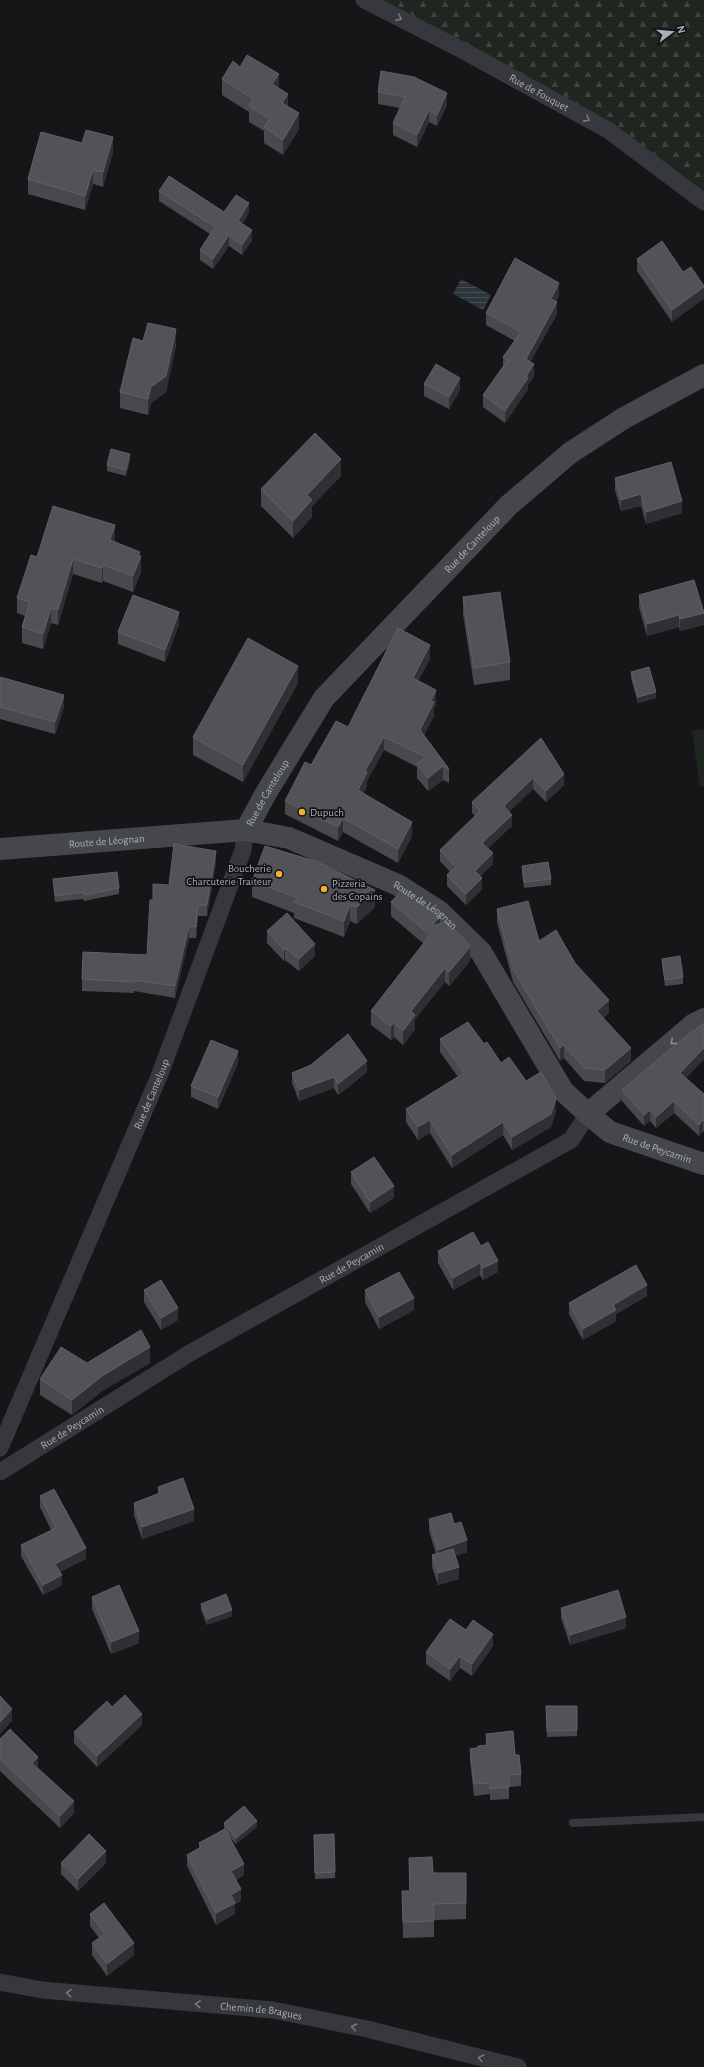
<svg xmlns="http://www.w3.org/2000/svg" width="704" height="2067" viewBox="0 0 704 2067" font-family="'Alegreya Sans',sans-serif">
<defs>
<pattern id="forest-firs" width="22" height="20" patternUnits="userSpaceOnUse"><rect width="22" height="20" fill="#1e261f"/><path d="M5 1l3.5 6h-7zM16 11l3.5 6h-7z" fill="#3c433d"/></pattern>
<pattern id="water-rules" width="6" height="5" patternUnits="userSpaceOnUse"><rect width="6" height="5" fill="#2c353c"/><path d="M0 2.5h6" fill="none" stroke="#485056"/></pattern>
</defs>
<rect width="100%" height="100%" fill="#161618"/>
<path fill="#1e261f" d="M 704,729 L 704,787 L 700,787 L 692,731 Z"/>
<path fill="url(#forest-firs)" d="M 364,0 L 704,0 L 704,202 L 608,130 Z"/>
<path fill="url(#water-rules)" d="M 461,279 L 491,295 L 483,310 L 453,294 Z"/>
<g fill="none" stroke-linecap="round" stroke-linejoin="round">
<path stroke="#37383d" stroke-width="8" d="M 573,1823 L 704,1817"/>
<g stroke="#37383d" stroke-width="17">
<path id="s1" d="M 364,0 L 462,50 L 608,130 L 704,202"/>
<path id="s2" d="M 0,1448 L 160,1074 L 243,850 L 246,830"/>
<path id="s3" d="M 0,1472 L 190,1353 L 571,1140 L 588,1114"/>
<path id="s4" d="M 0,1982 L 42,1990 L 273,2010 L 367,2029 L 518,2067"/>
</g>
<g stroke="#45474d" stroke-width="22">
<path id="s5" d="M 246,830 L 266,793 L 324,698 L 509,505 L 570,453 L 624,418 L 704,375"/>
<path id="s6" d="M 0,849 L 246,830 L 289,838 L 398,885 L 440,912 L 481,952 L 563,1091 L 588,1114 L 610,1132 L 704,1164"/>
<path d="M 588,1114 L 694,1024 L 704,1019"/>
</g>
</g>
<path fill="#47494d" d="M 240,67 L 279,88 L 299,129 L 283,155 L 264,143 L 264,131 L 249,122 L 249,112 L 222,95 L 222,79 Z
M 378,92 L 447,105 L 437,126 L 429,122 L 417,147 L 393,135 L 393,123 L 400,108 L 378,104 Z
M 113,152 L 103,187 L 93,184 L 85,210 L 28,194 L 28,179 Z
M 159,191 L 224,212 L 249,213 L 242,224 L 252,240 L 242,255 L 229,246 L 213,269 L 200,260 L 200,250 L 210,234 L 159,201 Z
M 637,259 L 683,272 L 672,322 L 637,271 Z
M 559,295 L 556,302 L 557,314 L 530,362 L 534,376 L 528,385 L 528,389 L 505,423 L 483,407 L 483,395 L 503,366 L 503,357 L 515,341 L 486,325 L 486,313 Z
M 143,341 L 176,345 L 166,392 L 151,403 L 148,415 L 120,408 L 120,392 Z
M 424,384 L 460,390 L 449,409 L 424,396 Z
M 130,460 L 126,476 L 107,471 L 107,465 Z
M 341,476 L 312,506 L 312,517 L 293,538 L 261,506 L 261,489 Z
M 615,478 L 682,513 L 646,524 L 641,506 L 621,511 L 615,490 Z
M 115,541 L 115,542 L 140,556 L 141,572 L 133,592 L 103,581 L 102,583 L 73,574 L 58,625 L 51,623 L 43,649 L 22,643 L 22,627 L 25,616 L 17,613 L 17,598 L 37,557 Z
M 639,595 L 704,625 L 680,631 L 679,627 L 647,636 L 639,607 Z
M 463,597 L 510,662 L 510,680 L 474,685 L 463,614 Z
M 179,624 L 165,662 L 118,644 L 118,632 Z
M 430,659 L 418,681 L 436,704 L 434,708 L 434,716 L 424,735 L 449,769 L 449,783 L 443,780 L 428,791 L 417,778 L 417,767 L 384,750 L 367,781 L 367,786 L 363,793 L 412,836 L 398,863 L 343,832 L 338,841 L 285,814 L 285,801 L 311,765 L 348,727 Z
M 631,672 L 656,698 L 638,703 L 631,678 Z
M 0,677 L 64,707 L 55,734 L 0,719 Z
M 298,683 L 243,782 L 193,755 L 193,737 Z
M 541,738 L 564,785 L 546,802 L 533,789 L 509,812 L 512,826 L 488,848 L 493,864 L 480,876 L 482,889 L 466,905 L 447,886 L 447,875 L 450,872 L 440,861 L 440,850 L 475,816 L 472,813 L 472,802 Z
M 216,862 L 207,916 L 198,916 L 196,938 L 189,938 L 175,998 L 134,991 L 134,993 L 82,991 L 82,979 L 147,955 L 153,900 L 169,885 Z
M 522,866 L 551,879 L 551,885 L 524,888 L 522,872 Z
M 53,879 L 119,888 L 119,894 L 84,901 L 83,899 L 55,902 Z
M 252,881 L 375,907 L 357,924 L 350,921 L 344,937 L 294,918 L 294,913 L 252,897 Z
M 391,902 L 440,924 L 470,961 L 449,986 L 445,982 L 415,1019 L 415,1029 L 403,1045 L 394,1037 L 391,1040 L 371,1025 L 371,1011 L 424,944 L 391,916 Z
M 497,909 L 539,941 L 575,963 L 609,1013 L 603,1018 L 631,1061 L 605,1083 L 584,1081 L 564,1058 L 560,1061 L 513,982 L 497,922 Z
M 267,931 L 315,956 L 299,971 L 285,960 L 284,961 L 267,943 Z
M 662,959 L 683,977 L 683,984 L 665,986 L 662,965 Z
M 704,1023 L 704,1059 L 686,1078 L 704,1094 L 704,1132 L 703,1131 L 699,1136 L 674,1113 L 656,1128 L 650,1121 L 644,1126 L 622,1101 L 622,1090 Z
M 440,1039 L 484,1044 L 501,1063 L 526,1081 L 556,1111 L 551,1127 L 512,1150 L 503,1135 L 452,1168 L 430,1133 L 418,1140 L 406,1122 L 406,1109 L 458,1077 L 440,1052 Z
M 238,1063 L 218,1109 L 191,1097 L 191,1086 Z
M 311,1065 L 367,1072 L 338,1095 L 334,1088 L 299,1101 L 292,1083 L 292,1073 Z
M 351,1172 L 394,1198 L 370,1213 L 351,1184 Z
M 481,1246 L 498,1272 L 483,1280 L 480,1275 L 453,1290 L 438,1263 L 438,1251 Z
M 144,1290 L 178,1320 L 161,1330 L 144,1302 Z
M 365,1290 L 414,1310 L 379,1329 L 365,1302 Z
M 647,1296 L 616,1314 L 616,1321 L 583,1340 L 569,1314 L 569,1303 Z
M 150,1363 L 102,1391 L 72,1415 L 40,1395 L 40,1379 Z
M 158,1487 L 194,1521 L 142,1539 L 134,1515 L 134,1503 L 158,1494 Z
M 40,1496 L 86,1559 L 60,1572 L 62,1585 L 43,1595 L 21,1556 L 21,1545 L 51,1530 L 40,1507 Z
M 429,1519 L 454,1524 L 467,1552 L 455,1556 L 459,1579 L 438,1585 L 432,1567 L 432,1555 L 436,1554 L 429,1531 Z
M 92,1597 L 139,1643 L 111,1654 L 92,1609 Z
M 201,1604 L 232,1616 L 207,1625 L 201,1610 Z
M 561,1608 L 626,1628 L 570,1645 L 561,1618 Z
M 493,1646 L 472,1676 L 460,1668 L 450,1681 L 426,1664 L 426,1652 Z
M 546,1706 L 577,1706 L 577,1736 L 547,1737 Z
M 112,1707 L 142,1725 L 97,1767 L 74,1743 L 74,1732 Z
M 486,1734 L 515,1755 L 521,1774 L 521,1786 L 509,1787 L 509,1799 L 490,1800 L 490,1794 L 474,1796 L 470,1760 L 470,1749 L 477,1748 L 486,1745 Z
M 0,1739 L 74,1813 L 60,1828 L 0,1771 Z
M 224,1823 L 257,1827 L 236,1844 L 229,1836 L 244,1875 L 236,1880 L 241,1901 L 235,1904 L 235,1914 L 216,1925 L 187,1866 L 187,1855 L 199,1849 L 199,1843 L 224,1829 Z
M 314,1835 L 335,1872 L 335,1878 L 315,1879 Z
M 409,1858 L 433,1873 L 466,1873 L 466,1919 L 434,1920 L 434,1937 L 403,1938 L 402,1891 L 409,1891 Z
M 61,1863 L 106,1863 L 78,1891 L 61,1874 Z
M 90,1914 L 134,1955 L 107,1976 L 92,1955 L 92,1943 L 99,1938 L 90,1926 Z"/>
<path fill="#2f3033" d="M 279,74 L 279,90 L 272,84 Z
M 447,93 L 447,105 L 437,126 L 437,115 Z
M 288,94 L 288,110 L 282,103 Z
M 429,110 L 429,122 L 417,147 L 417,135 Z
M 299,113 L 299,129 L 283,155 L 283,140 Z
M 113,137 L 113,152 L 103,187 L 103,172 Z
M 93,170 L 93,184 L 85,210 L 85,196 Z
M 249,203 L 249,213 L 238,231 L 238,221 Z
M 252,230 L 252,240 L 242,255 L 242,245 Z
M 229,235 L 229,246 L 213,269 L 213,259 Z
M 559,283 L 559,295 L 551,310 L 551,299 Z
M 704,287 L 704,299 L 672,322 L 672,310 Z
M 557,302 L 557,314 L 526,370 L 526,359 Z
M 176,329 L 176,345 L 166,392 L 151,403 L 148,415 L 148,399 L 151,387 Z
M 534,364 L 534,376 L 528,385 L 528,389 L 505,423 L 505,411 Z
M 460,378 L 460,390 L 449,409 L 449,397 Z
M 130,454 L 130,460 L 126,476 L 126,470 Z
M 341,459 L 341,476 L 312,506 L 312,517 L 293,538 L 293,521 L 307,495 Z
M 641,494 L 641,506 L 621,511 L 621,500 Z
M 682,501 L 682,513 L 646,524 L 646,512 Z
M 115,525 L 115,541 L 110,555 L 110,540 Z
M 140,552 L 140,558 L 141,556 L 141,572 L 133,592 L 133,576 Z
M 73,559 L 73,574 L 58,625 L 58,610 Z
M 103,565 L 103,581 L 102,583 L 102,568 Z
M 51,608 L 51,623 L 43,649 L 43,634 Z
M 179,612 L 179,624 L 165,662 L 165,650 Z
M 704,613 L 704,625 L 680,631 L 680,619 Z
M 679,615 L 679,627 L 647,636 L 647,624 Z
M 430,645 L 430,659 L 413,691 L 413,678 Z
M 298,666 L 298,683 L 243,782 L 243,765 Z
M 436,690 L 436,704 L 434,708 L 434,716 L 420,743 L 420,730 L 431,701 Z
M 656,692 L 656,698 L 638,703 L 638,697 Z
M 64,695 L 64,707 L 55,734 L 55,722 Z
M 384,737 L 384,750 L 367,781 L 367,786 L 358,804 L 358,790 L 365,771 Z
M 443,766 L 443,780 L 428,791 L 428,778 Z
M 564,774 L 564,785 L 546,802 L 546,791 Z
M 533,778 L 533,789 L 504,817 L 504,806 Z
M 512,815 L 512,826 L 482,854 L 482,843 Z
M 343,818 L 343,832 L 338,841 L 338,827 Z
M 412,822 L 412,836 L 398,863 L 398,849 Z
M 216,851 L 216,862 L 207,916 L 207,905 Z
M 493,853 L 493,864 L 475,882 L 475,871 Z
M 482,878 L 482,889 L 466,905 L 466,894 Z
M 375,890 L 375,907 L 357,924 L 357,907 Z
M 198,905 L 198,916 L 196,938 L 196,927 Z
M 350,905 L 350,921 L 344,937 L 344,921 Z
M 440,917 L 440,931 L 431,926 Z
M 189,926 L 189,938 L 175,998 L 175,986 Z
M 315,944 L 315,956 L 299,971 L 299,959 Z
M 470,947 L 470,961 L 449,986 L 449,972 Z
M 285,948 L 285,960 L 284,961 L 284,950 Z
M 445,968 L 445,982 L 415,1019 L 415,1029 L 403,1045 L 403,1031 L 411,1011 Z
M 609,1000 L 609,1013 L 597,1024 L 597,1011 Z
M 394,1023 L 394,1037 L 391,1040 L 391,1026 Z
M 564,1045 L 564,1058 L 560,1061 L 560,1048 Z
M 631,1048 L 631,1061 L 605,1083 L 605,1070 Z
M 704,1048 L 704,1059 L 680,1084 L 680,1073 Z
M 238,1051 L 238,1063 L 218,1109 L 218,1097 Z
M 367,1061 L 367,1072 L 338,1095 L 338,1084 Z
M 334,1077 L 334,1088 L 299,1101 L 299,1090 Z
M 556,1098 L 556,1111 L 551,1127 L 512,1150 L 512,1137 Z
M 674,1101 L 674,1113 L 656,1128 L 656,1117 Z
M 650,1110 L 650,1121 L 644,1126 L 644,1115 Z
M 430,1120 L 430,1133 L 418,1140 L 418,1127 Z
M 703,1120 L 703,1131 L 699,1136 L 699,1125 Z
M 503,1122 L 503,1135 L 452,1168 L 452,1155 Z
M 394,1186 L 394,1198 L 370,1213 L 370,1202 Z
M 498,1261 L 498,1272 L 483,1280 L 483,1268 Z
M 480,1263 L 480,1275 L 453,1290 L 453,1278 Z
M 647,1285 L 647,1296 L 616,1314 L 616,1321 L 583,1340 L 583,1329 L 613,1305 Z
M 414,1298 L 414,1310 L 379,1329 L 379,1317 Z
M 178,1308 L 178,1320 L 161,1330 L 161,1318 Z
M 150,1347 L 150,1363 L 102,1391 L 72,1415 L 72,1400 L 102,1376 Z
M 194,1509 L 194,1521 L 142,1539 L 142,1527 Z
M 467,1540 L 467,1552 L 438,1561 L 438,1550 Z
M 86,1548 L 86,1559 L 55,1574 L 55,1564 Z
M 459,1567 L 459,1579 L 438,1585 L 438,1573 Z
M 62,1575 L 62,1585 L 43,1595 L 43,1585 Z
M 232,1610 L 232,1616 L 207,1625 L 207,1619 Z
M 626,1617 L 626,1628 L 570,1645 L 570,1635 Z
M 139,1631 L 139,1643 L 111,1654 L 111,1642 Z
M 493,1634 L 493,1646 L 472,1676 L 472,1664 Z
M 460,1656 L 460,1668 L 450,1681 L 450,1669 Z
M 12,1709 L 12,1721 L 0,1734 L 0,1722 Z
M 142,1714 L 142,1725 L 97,1767 L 97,1756 Z
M 38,1757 L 38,1768 L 32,1763 Z
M 74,1801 L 74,1813 L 60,1828 L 60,1816 Z
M 257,1821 L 257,1827 L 236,1844 L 236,1838 Z
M 106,1851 L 106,1863 L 78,1891 L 78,1879 Z
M 244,1864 L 244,1875 L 231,1882 L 231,1871 Z
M 241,1889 L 241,1901 L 235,1904 L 235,1914 L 216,1925 L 216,1913 L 231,1895 Z
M 134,1943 L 134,1955 L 107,1976 L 107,1964 Z"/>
<path fill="#525359" stroke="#5f6168" d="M 247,55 L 279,74 L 272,84 L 288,94 L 282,103 L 299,113 L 283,140 L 264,127 L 270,119 L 249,106 L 253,99 L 222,79 L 233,61 L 240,67 Z
M 381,71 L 414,77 L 447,93 L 437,115 L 429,110 L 417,135 L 393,123 L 405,97 L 378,92 Z
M 86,130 L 113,137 L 103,172 L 93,170 L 85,196 L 28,179 L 41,132 L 82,143 Z
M 169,176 L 224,212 L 236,195 L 249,203 L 238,221 L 252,230 L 242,245 L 229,235 L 213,259 L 200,250 L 215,227 L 159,191 Z
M 662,241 L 683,272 L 691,267 L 704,286 L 704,287 L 672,310 L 637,259 Z
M 515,258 L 559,283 L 551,299 L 557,302 L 526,359 L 534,364 L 526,376 L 528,378 L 505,411 L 483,395 L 508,360 L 503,357 L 521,332 L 486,313 Z
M 148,323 L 176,329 L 166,376 L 151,387 L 148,399 L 120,392 L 133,338 L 143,341 Z
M 436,364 L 460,378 L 449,397 L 424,384 Z
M 315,433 L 341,459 L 307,495 L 312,500 L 293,521 L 261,489 Z
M 111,449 L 130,454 L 126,470 L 107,465 Z
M 671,462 L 682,501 L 646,512 L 641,494 L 621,500 L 615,478 Z
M 53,506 L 115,525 L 110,540 L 140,552 L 138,556 L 141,556 L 133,576 L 103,565 L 102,568 L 73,559 L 58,610 L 51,608 L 43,634 L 22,627 L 30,602 L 17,598 L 31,555 L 37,557 Z
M 694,580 L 704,613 L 680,619 L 679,615 L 647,624 L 639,595 Z
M 500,592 L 510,662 L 474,668 L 463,597 Z
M 133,595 L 179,612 L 165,650 L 118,632 Z
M 398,628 L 430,645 L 413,678 L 436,690 L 431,701 L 434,702 L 420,730 L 449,769 L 443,766 L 428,778 L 417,764 L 426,757 L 384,737 L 365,771 L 367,772 L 358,790 L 412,822 L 398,849 L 343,818 L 338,827 L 285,801 L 305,762 L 311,765 L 336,721 L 348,727 Z
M 248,638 L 298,666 L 243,765 L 193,737 Z
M 649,667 L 656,692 L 638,697 L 631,672 Z
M 0,677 L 64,695 L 55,722 L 0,707 Z
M 541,738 L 564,774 L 546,791 L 533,778 L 504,806 L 512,815 L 482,843 L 493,853 L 475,871 L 482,878 L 466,894 L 447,875 L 456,867 L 440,850 L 480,811 L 472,802 Z
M 174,844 L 216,851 L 207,905 L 198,905 L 196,927 L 189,926 L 175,986 L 134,980 L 134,982 L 82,979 L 83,952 L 147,955 L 150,900 L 153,900 L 153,884 L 169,885 Z
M 265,846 L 318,862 L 375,890 L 357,907 L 350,905 L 344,921 L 294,902 L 298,898 L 252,881 Z
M 548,862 L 551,879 L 524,882 L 522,866 Z
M 117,872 L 119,888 L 84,895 L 83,892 L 55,896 L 53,879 Z
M 403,889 L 440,917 L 431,926 L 446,922 L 466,941 L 470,947 L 449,972 L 445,968 L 411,1011 L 415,1015 L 403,1031 L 394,1023 L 391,1026 L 371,1011 L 430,935 L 391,902 Z
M 528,901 L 539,941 L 556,930 L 575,963 L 609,1000 L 597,1011 L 631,1048 L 605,1070 L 584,1068 L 564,1045 L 560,1048 L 513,969 L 497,909 Z
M 287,913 L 315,944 L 299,959 L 285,948 L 284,950 L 267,931 Z
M 680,956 L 683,977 L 665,980 L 662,959 Z
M 468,1022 L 484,1044 L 487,1042 L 501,1063 L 509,1057 L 526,1081 L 541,1072 L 556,1098 L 551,1114 L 512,1137 L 503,1122 L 452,1155 L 430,1120 L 418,1127 L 406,1109 L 464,1073 L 440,1039 Z
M 704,1023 L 704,1048 L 680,1073 L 704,1094 L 704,1121 L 703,1120 L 699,1125 L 674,1101 L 656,1117 L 650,1110 L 644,1115 L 622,1090 L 680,1041 Z
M 348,1034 L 367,1061 L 338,1084 L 334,1077 L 299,1090 L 292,1073 L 311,1065 Z
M 211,1040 L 238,1051 L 218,1097 L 191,1086 Z
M 374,1157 L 394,1186 L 370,1202 L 351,1172 Z
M 473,1232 L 481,1246 L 488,1242 L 498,1261 L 483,1268 L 480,1263 L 453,1278 L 438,1251 Z
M 636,1265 L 647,1285 L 613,1305 L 616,1310 L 583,1329 L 569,1303 Z
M 399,1272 L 414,1298 L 379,1317 L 365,1290 Z
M 161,1280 L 178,1308 L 161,1318 L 144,1290 Z
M 141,1330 L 150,1347 L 102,1376 L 72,1400 L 40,1379 L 61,1347 L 87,1363 Z
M 183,1478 L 194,1509 L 142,1527 L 134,1503 L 160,1493 L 158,1487 Z
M 54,1489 L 86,1548 L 55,1564 L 62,1575 L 43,1585 L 21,1545 L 56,1528 L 40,1496 Z
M 451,1513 L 454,1524 L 461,1522 L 467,1540 L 438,1550 L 429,1519 Z
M 453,1549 L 459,1567 L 438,1573 L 432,1555 Z
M 119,1585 L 139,1631 L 111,1642 L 92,1597 Z
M 618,1590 L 626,1617 L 570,1635 L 561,1608 Z
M 226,1594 L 232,1610 L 207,1619 L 201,1604 Z
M 450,1619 L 466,1630 L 473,1620 L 493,1634 L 472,1664 L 460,1656 L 450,1669 L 426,1652 Z
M 125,1695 L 142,1714 L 97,1756 L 74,1732 L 107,1701 L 112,1707 Z
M 0,1696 L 12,1709 L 0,1722 Z
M 546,1706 L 577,1706 L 577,1730 L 547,1731 Z
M 10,1729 L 38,1757 L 32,1763 L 74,1801 L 60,1816 L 0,1759 L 0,1739 Z
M 513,1731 L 515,1755 L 519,1755 L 521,1774 L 509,1775 L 509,1787 L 490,1789 L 490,1783 L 474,1784 L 470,1749 L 477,1748 L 478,1746 L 487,1745 L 486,1734 Z
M 244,1806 L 257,1821 L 236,1838 L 224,1823 Z
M 225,1829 L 244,1864 L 231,1871 L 241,1889 L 231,1895 L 235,1903 L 216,1913 L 187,1855 L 201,1847 L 199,1843 Z
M 89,1834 L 106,1851 L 78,1879 L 61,1863 Z
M 334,1834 L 335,1872 L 315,1873 L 314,1835 Z
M 432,1857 L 433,1873 L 466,1873 L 466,1903 L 433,1904 L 434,1921 L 403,1922 L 402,1891 L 410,1891 L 409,1858 Z
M 104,1903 L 134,1943 L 107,1964 L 92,1943 L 105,1934 L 90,1914 Z"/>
<defs><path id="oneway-chevron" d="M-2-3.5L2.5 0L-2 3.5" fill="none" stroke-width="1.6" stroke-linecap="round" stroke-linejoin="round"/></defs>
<g stroke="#757881">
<use href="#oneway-chevron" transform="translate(399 18) rotate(27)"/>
<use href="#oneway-chevron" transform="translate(587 119) rotate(29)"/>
<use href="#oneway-chevron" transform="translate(69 1993) rotate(-175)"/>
<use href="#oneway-chevron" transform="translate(198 2004) rotate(-176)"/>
<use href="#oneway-chevron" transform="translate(354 2027) rotate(-168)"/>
<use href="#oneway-chevron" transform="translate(481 2058) rotate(-166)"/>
</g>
<use stroke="#858993" href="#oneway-chevron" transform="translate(673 1042) rotate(140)"/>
<g fill="#f2b134" stroke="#111113" stroke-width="1.5">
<circle cx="302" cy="812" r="4"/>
<circle cx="279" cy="874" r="4"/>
<circle cx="324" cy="889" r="4"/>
</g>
<g text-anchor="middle" stroke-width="3.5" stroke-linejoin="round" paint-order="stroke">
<g font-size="11" fill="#a8adb8" stroke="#111113">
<text dy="4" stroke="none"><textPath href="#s1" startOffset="198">Rue de Fouquet</textPath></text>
<text dy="4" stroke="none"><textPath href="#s5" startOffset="367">Rue de Canteloup</textPath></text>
<text dy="4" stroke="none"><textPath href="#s5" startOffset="43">Rue de Canteloup</textPath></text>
<text dy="4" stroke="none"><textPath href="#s6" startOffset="107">Route de Léognan</textPath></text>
<text dy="4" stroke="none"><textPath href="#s6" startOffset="443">Route de Léognan</textPath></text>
<text dy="4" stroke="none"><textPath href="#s2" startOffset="385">Rue de Canteloup</textPath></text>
<text dy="4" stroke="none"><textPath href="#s6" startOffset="790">Rue de Peycamin</textPath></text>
<text dy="4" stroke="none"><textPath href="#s3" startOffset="409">Rue de Peycamin</textPath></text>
<text dy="4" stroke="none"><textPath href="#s3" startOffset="85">Rue de Peycamin</textPath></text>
<text dy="4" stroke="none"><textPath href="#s4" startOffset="263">Chemin de Bragues</textPath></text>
</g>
<g font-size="11" fill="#a8adb8" stroke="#111113" text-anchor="start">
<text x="310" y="816">Dupuch</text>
<text x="271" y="872" text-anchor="end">Boucherie<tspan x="271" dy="13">Charcuterie Traiteur</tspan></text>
<text x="332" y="887">Pizzeria<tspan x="332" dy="13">des Copains</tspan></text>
</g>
</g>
<g transform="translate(672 32) rotate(74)" stroke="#111113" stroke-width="3" paint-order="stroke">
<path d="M0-3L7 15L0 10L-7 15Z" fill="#a8adb8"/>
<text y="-6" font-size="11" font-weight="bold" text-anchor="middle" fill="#a8adb8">N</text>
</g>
</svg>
